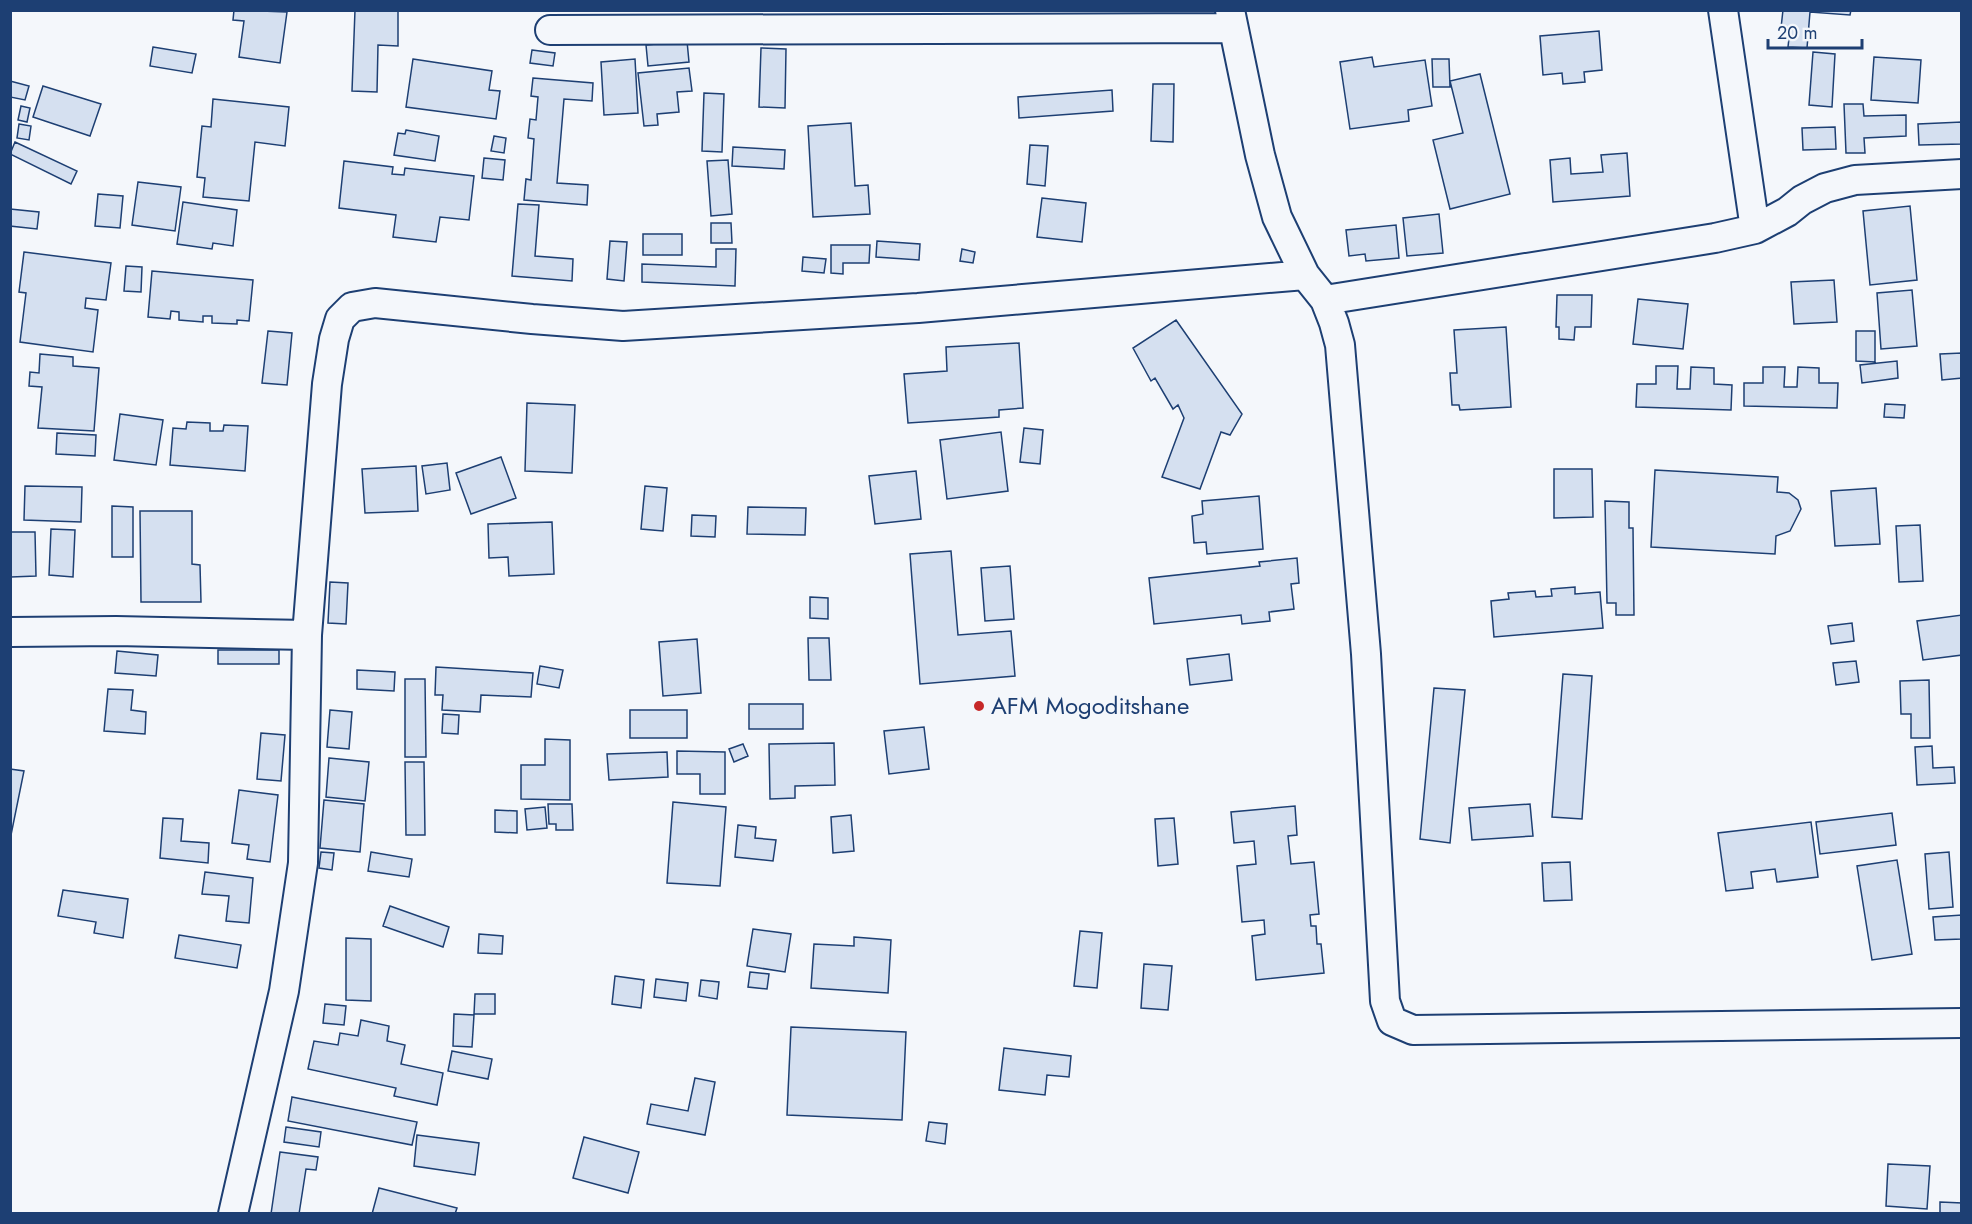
<svg xmlns="http://www.w3.org/2000/svg" width="1972" height="1224" viewBox="0 0 1972 1224" font-family="Jost,sans-serif">
<rect width="100%" height="100%" fill="#f4f7fb"/>
<path fill="#d5e0f0" stroke="#1d3f73" stroke-width="1.5" d="M 234,10 L 287,12 L 280,63 L 239,57 L 244,21 L 233,20 Z
M 355,10 L 398,10 L 398,46 L 378,45 L 377,92 L 352,91 Z
M 1783,10 L 1851,10 L 1850,15 L 1810,12 L 1807,48 L 1788,47 L 1790,29 L 1781,28 Z
M 1599,31 L 1602,70 L 1584,72 L 1585,82 L 1563,84 L 1562,73 L 1543,75 L 1540,36 Z
M 687,41 L 689,62 L 648,66 L 646,45 Z
M 153,47 L 196,54 L 192,73 L 150,66 Z
M 761,48 L 786,49 L 785,108 L 759,107 Z
M 532,50 L 555,53 L 553,66 L 530,63 Z
M 1813,52 L 1835,54 L 1832,107 L 1809,105 Z
M 1372,57 L 1374,67 L 1425,60 L 1432,106 L 1408,110 L 1409,121 L 1350,129 L 1340,62 Z
M 1874,57 L 1921,60 L 1918,103 L 1871,100 Z
M 413,59 L 492,71 L 489,90 L 500,91 L 496,119 L 406,107 Z
M 635,59 L 638,113 L 604,115 L 601,62 Z
M 1432,59 L 1449,59 L 1450,87 L 1433,87 Z
M 689,68 L 692,91 L 677,92 L 679,112 L 657,114 L 658,125 L 644,126 L 638,73 Z
M 1480,74 L 1510,194 L 1450,209 L 1433,140 L 1463,133 L 1450,81 Z
M 533,78 L 593,83 L 592,101 L 564,99 L 557,183 L 588,185 L 587,205 L 524,200 L 526,179 L 531,180 L 534,139 L 528,138 L 530,119 L 536,120 L 538,97 L 531,96 Z
M 10,81 L 29,86 L 25,100 L 10,97 Z
M 1153,84 L 1174,84 L 1173,142 L 1151,141 Z
M 43,86 L 101,104 L 90,136 L 33,117 Z
M 1112,90 L 1113,111 L 1019,118 L 1018,97 Z
M 704,93 L 724,94 L 722,152 L 702,151 Z
M 213,99 L 289,107 L 285,146 L 255,142 L 249,201 L 203,197 L 205,178 L 197,177 L 202,126 L 211,127 Z
M 1844,104 L 1863,104 L 1864,116 L 1906,115 L 1906,136 L 1864,138 L 1865,153 L 1846,153 Z
M 21,106 L 30,108 L 27,122 L 18,120 Z
M 1962,122 L 1962,144 L 1919,145 L 1918,124 Z
M 851,123 L 855,186 L 868,185 L 870,214 L 813,217 L 808,126 Z
M 19,124 L 31,126 L 29,140 L 17,138 Z
M 1835,127 L 1836,149 L 1803,150 L 1802,128 Z
M 406,130 L 439,136 L 435,161 L 394,155 L 398,133 L 405,134 Z
M 494,136 L 506,138 L 504,153 L 491,151 Z
M 15,142 L 77,171 L 71,184 L 10,154 Z
M 1030,145 L 1048,146 L 1045,186 L 1027,184 Z
M 733,147 L 785,150 L 784,169 L 732,166 Z
M 1627,153 L 1630,196 L 1553,202 L 1550,160 L 1570,158 L 1571,174 L 1603,172 L 1601,155 Z
M 484,158 L 505,160 L 503,180 L 482,178 Z
M 728,160 L 732,214 L 711,216 L 707,161 Z
M 344,161 L 393,167 L 392,174 L 404,175 L 405,168 L 474,176 L 469,220 L 440,217 L 436,242 L 393,237 L 396,215 L 339,208 Z
M 138,182 L 181,187 L 175,231 L 132,225 Z
M 98,194 L 123,196 L 120,228 L 95,226 Z
M 1042,198 L 1086,203 L 1082,242 L 1037,237 Z
M 183,202 L 237,210 L 233,246 L 213,243 L 212,249 L 177,244 Z
M 518,204 L 539,205 L 535,256 L 573,259 L 572,281 L 512,276 Z
M 1910,206 L 1917,280 L 1870,285 L 1863,211 Z
M 10,209 L 39,212 L 37,229 L 10,226 Z
M 1439,214 L 1443,253 L 1407,256 L 1403,218 Z
M 711,223 L 731,223 L 732,243 L 711,243 Z
M 1396,225 L 1399,258 L 1366,261 L 1365,254 L 1349,256 L 1346,230 Z
M 643,234 L 682,234 L 682,255 L 643,255 Z
M 610,241 L 627,242 L 624,281 L 607,279 Z
M 877,241 L 920,244 L 919,260 L 876,257 Z
M 831,245 L 870,245 L 869,263 L 843,263 L 843,274 L 831,273 Z
M 716,249 L 736,249 L 735,286 L 642,282 L 642,264 L 716,267 Z
M 962,249 L 975,252 L 973,263 L 960,261 Z
M 24,252 L 111,263 L 106,300 L 86,298 L 85,308 L 98,310 L 93,352 L 20,342 L 26,293 L 19,292 Z
M 803,257 L 826,259 L 824,273 L 802,271 Z
M 126,266 L 142,267 L 141,292 L 124,291 Z
M 152,271 L 253,280 L 249,321 L 237,320 L 237,324 L 212,323 L 212,316 L 203,316 L 203,322 L 179,320 L 179,312 L 171,311 L 170,319 L 148,317 Z
M 1834,280 L 1837,322 L 1794,324 L 1791,282 Z
M 1912,290 L 1917,346 L 1881,349 L 1877,293 Z
M 1557,295 L 1592,295 L 1591,327 L 1575,327 L 1574,340 L 1559,339 L 1559,327 L 1556,327 Z
M 1638,299 L 1688,304 L 1683,349 L 1633,344 Z
M 1176,320 L 1242,414 L 1230,435 L 1221,432 L 1200,489 L 1162,477 L 1184,418 L 1178,405 L 1173,409 L 1155,378 L 1151,381 L 1133,348 Z
M 1506,327 L 1511,407 L 1460,410 L 1459,405 L 1452,405 L 1450,373 L 1457,373 L 1454,330 Z
M 268,331 L 292,333 L 287,385 L 262,383 Z
M 1856,331 L 1875,331 L 1875,362 L 1856,361 Z
M 1019,343 L 1023,408 L 999,410 L 999,417 L 908,423 L 904,374 L 947,371 L 946,347 Z
M 1962,353 L 1962,378 L 1942,380 L 1940,354 Z
M 40,354 L 73,357 L 73,366 L 99,368 L 94,431 L 38,428 L 42,387 L 29,386 L 30,372 L 39,373 Z
M 1897,361 L 1898,378 L 1862,383 L 1860,365 Z
M 1656,366 L 1678,366 L 1677,389 L 1690,389 L 1691,367 L 1714,368 L 1714,384 L 1732,385 L 1731,410 L 1636,407 L 1637,384 L 1656,384 Z
M 1763,367 L 1785,367 L 1784,387 L 1797,387 L 1798,367 L 1819,368 L 1819,383 L 1838,383 L 1837,408 L 1744,406 L 1744,383 L 1763,383 Z
M 527,403 L 575,405 L 572,473 L 525,471 Z
M 1885,404 L 1905,405 L 1904,418 L 1884,417 Z
M 120,414 L 163,420 L 156,465 L 114,460 Z
M 187,422 L 210,423 L 210,431 L 223,431 L 224,425 L 248,426 L 245,471 L 170,465 L 173,428 L 186,429 Z
M 1024,428 L 1043,430 L 1040,464 L 1020,462 Z
M 1001,432 L 1008,491 L 947,499 L 940,440 Z
M 57,433 L 96,435 L 95,456 L 56,454 Z
M 501,457 L 516,498 L 471,514 L 456,473 Z
M 447,463 L 450,490 L 426,494 L 422,466 Z
M 416,466 L 418,511 L 365,513 L 362,469 Z
M 1554,469 L 1592,469 L 1593,517 L 1554,518 Z
M 1655,470 L 1778,477 L 1777,492 L 1789,493 L 1798,500 L 1801,509 L 1790,531 L 1776,536 L 1775,554 L 1651,547 Z
M 916,471 L 921,519 L 875,524 L 869,476 Z
M 25,486 L 82,487 L 81,522 L 24,520 Z
M 645,486 L 667,488 L 663,531 L 641,529 Z
M 1876,488 L 1880,544 L 1835,546 L 1831,491 Z
M 1259,496 L 1263,549 L 1207,554 L 1206,542 L 1194,543 L 1192,516 L 1203,514 L 1202,501 Z
M 1605,501 L 1629,502 L 1629,528 L 1633,528 L 1634,615 L 1616,615 L 1616,603 L 1607,603 Z
M 112,506 L 133,507 L 133,557 L 112,557 Z
M 748,507 L 806,508 L 805,535 L 747,534 Z
M 140,511 L 192,511 L 192,564 L 200,565 L 201,602 L 141,602 Z
M 692,515 L 716,516 L 715,537 L 691,536 Z
M 552,522 L 554,574 L 509,576 L 508,557 L 489,558 L 488,524 Z
M 1920,525 L 1923,581 L 1899,582 L 1896,526 Z
M 51,529 L 75,530 L 73,577 L 49,575 Z
M 10,532 L 35,532 L 36,576 L 11,577 Z
M 951,551 L 958,635 L 1011,631 L 1015,676 L 920,684 L 910,554 Z
M 1297,558 L 1299,583 L 1291,584 L 1294,609 L 1269,612 L 1270,621 L 1242,624 L 1241,615 L 1154,624 L 1149,578 L 1260,566 L 1259,562 Z
M 1010,566 L 1014,619 L 985,621 L 981,568 Z
M 330,582 L 348,583 L 346,624 L 328,623 Z
M 1575,587 L 1575,594 L 1600,592 L 1603,628 L 1494,637 L 1491,601 L 1509,599 L 1508,593 L 1535,591 L 1536,597 L 1552,596 L 1551,589 Z
M 810,597 L 828,598 L 828,619 L 810,618 Z
M 1962,615 L 1962,655 L 1923,660 L 1917,621 Z
M 1852,623 L 1854,641 L 1831,644 L 1828,626 Z
M 808,638 L 829,638 L 831,680 L 809,680 Z
M 697,639 L 701,693 L 663,696 L 659,642 Z
M 218,650 L 279,650 L 279,664 L 218,664 Z
M 117,651 L 158,655 L 156,676 L 115,673 Z
M 1229,654 L 1232,680 L 1190,685 L 1187,659 Z
M 1856,661 L 1859,682 L 1836,685 L 1833,663 Z
M 540,666 L 563,670 L 559,688 L 537,684 Z
M 436,667 L 533,673 L 531,697 L 481,695 L 480,712 L 442,710 L 443,695 L 435,695 Z
M 357,670 L 395,672 L 394,691 L 357,689 Z
M 1563,674 L 1592,676 L 1582,819 L 1552,817 Z
M 405,679 L 425,679 L 426,757 L 405,757 Z
M 1929,680 L 1930,738 L 1911,738 L 1911,714 L 1901,714 L 1900,681 Z
M 1434,688 L 1465,690 L 1450,843 L 1420,839 Z
M 108,689 L 133,690 L 131,710 L 146,712 L 145,734 L 104,731 Z
M 749,704 L 803,704 L 803,729 L 749,729 Z
M 330,710 L 352,712 L 349,749 L 327,747 Z
M 630,710 L 687,710 L 687,738 L 630,738 Z
M 443,714 L 459,715 L 458,734 L 442,733 Z
M 924,727 L 929,769 L 889,774 L 884,731 Z
M 261,733 L 285,735 L 281,781 L 257,779 Z
M 545,739 L 570,740 L 570,800 L 521,799 L 521,765 L 545,765 Z
M 834,743 L 835,785 L 795,786 L 795,798 L 770,799 L 769,744 Z
M 743,744 L 748,756 L 734,762 L 729,749 Z
M 1932,746 L 1933,768 L 1954,767 L 1955,783 L 1917,785 L 1915,747 Z
M 677,751 L 725,752 L 725,794 L 700,794 L 700,774 L 677,774 Z
M 667,752 L 668,777 L 609,780 L 607,754 Z
M 329,758 L 369,762 L 365,801 L 326,797 Z
M 405,762 L 424,762 L 425,835 L 406,835 Z
M 10,769 L 24,771 L 11,835 L 10,835 Z
M 239,790 L 278,795 L 270,862 L 247,859 L 249,845 L 232,843 Z
M 324,800 L 364,804 L 360,852 L 320,848 Z
M 673,802 L 726,807 L 720,886 L 667,883 Z
M 548,804 L 572,804 L 573,830 L 556,830 L 556,824 L 549,824 Z
M 1530,804 L 1533,836 L 1472,840 L 1469,808 Z
M 1295,806 L 1297,835 L 1288,836 L 1291,864 L 1314,862 L 1319,914 L 1310,915 L 1311,926 L 1316,926 L 1317,944 L 1321,944 L 1324,973 L 1256,980 L 1252,936 L 1265,934 L 1264,920 L 1242,922 L 1237,866 L 1256,864 L 1254,841 L 1234,843 L 1231,812 Z
M 545,807 L 547,828 L 527,830 L 525,809 Z
M 495,810 L 517,811 L 517,833 L 495,832 Z
M 1892,813 L 1896,845 L 1820,854 L 1816,822 Z
M 851,815 L 854,851 L 833,853 L 831,817 Z
M 163,818 L 183,819 L 181,841 L 209,843 L 208,863 L 160,858 Z
M 1174,818 L 1178,864 L 1158,866 L 1155,819 Z
M 1811,822 L 1818,877 L 1777,882 L 1775,869 L 1751,872 L 1753,888 L 1726,891 L 1718,833 Z
M 738,825 L 756,827 L 755,838 L 776,840 L 773,861 L 735,857 Z
M 321,852 L 334,853 L 332,870 L 319,868 Z
M 371,852 L 412,859 L 409,877 L 368,871 Z
M 1949,852 L 1953,907 L 1929,909 L 1925,854 Z
M 1897,860 L 1912,954 L 1872,960 L 1857,866 Z
M 1570,862 L 1572,900 L 1544,901 L 1542,863 Z
M 205,872 L 253,878 L 249,923 L 226,921 L 229,896 L 202,894 Z
M 63,890 L 128,899 L 123,938 L 94,933 L 96,922 L 58,916 Z
M 390,906 L 449,927 L 443,947 L 383,926 Z
M 1962,915 L 1962,939 L 1935,940 L 1933,917 Z
M 753,929 L 791,934 L 785,972 L 747,966 Z
M 1080,931 L 1102,933 L 1097,988 L 1074,986 Z
M 479,934 L 503,936 L 502,954 L 478,953 Z
M 179,935 L 241,945 L 237,968 L 175,958 Z
M 854,937 L 891,940 L 888,993 L 811,988 L 814,944 L 854,946 Z
M 346,938 L 371,939 L 371,1001 L 346,1000 Z
M 1144,964 L 1172,966 L 1168,1010 L 1141,1008 Z
M 750,972 L 769,974 L 767,989 L 748,987 Z
M 615,976 L 644,980 L 641,1008 L 612,1004 Z
M 656,979 L 688,983 L 686,1001 L 654,997 Z
M 701,980 L 719,982 L 717,999 L 699,996 Z
M 475,994 L 495,994 L 495,1014 L 474,1014 Z
M 325,1004 L 346,1006 L 344,1025 L 323,1023 Z
M 454,1014 L 474,1015 L 472,1047 L 453,1046 Z
M 361,1020 L 389,1026 L 387,1041 L 405,1045 L 401,1064 L 443,1073 L 437,1105 L 394,1096 L 396,1088 L 308,1069 L 314,1041 L 338,1045 L 340,1033 L 358,1036 Z
M 791,1027 L 906,1032 L 902,1120 L 787,1115 Z
M 1004,1048 L 1071,1056 L 1069,1077 L 1047,1075 L 1045,1095 L 999,1090 Z
M 452,1051 L 492,1059 L 488,1079 L 448,1071 Z
M 695,1078 L 715,1082 L 705,1135 L 647,1124 L 651,1104 L 688,1111 Z
M 292,1097 L 417,1122 L 412,1145 L 288,1121 Z
M 929,1122 L 947,1124 L 945,1144 L 926,1141 Z
M 286,1127 L 321,1132 L 319,1147 L 284,1142 Z
M 417,1135 L 479,1143 L 475,1175 L 414,1166 Z
M 584,1137 L 639,1152 L 628,1193 L 573,1178 Z
M 280,1152 L 318,1157 L 316,1170 L 306,1169 L 299,1214 L 271,1214 Z
M 1888,1164 L 1930,1166 L 1927,1209 L 1886,1206 Z
M 379,1188 L 457,1208 L 455,1214 L 372,1214 Z
M 1940,1202 L 1962,1203 L 1962,1214 L 1940,1214 Z"/>
<g fill="none" stroke-linecap="round" stroke-linejoin="round">
<defs>
<path id="minor" d="M 1230,10 L 1260,155 L 1277,217 L 1305,275
M 1723,10 L 1755,229
M 550,30 L 1232,28
M 1325,300 L 1334,323 L 1340,345 L 1366,654 L 1385,1001 L 1392,1021 L 1413,1030 L 1962,1023
M 10,632 L 116,631 L 307,635
M 233,1214 L 284,991 L 303,863 L 307,635 L 327,384 L 334,339 L 340,319 L 352,307 L 375,303 L 532,319 L 623,326 L 918,308 L 1305,275 L 1325,300 L 1715,238 L 1755,229 L 1787,212 L 1802,200 L 1825,188 L 1855,180 L 1962,174"/>
</defs>
<use href="#minor" stroke="#1d3f73" stroke-width="32"/>
<use href="#minor" stroke="#f4f7fb" stroke-width="28"/>
</g>
<circle fill="#c62828" stroke="#f4f7fb" stroke-width="2" cx="979" cy="706" r="6"/>
<g text-anchor="middle" stroke-width="4.5" stroke-linejoin="round" paint-order="stroke">
<g font-size="24" fill="#1d3f73" stroke="#f4f7fb" text-anchor="start">
<text x="991" y="714">AFM Mogoditshane</text>
</g>
</g>
<rect width="1972" height="1224" fill="none" stroke="#1d3f73" stroke-width="24"/>
<path d="M1768 39v9h94v-9" fill="none" stroke="#1d3f73" stroke-width="3"/>
<text x="1777" y="39" font-size="18" fill="#1d3f73" stroke="#f4f7fb" stroke-width="4.5" paint-order="stroke">20 m</text>
</svg>
